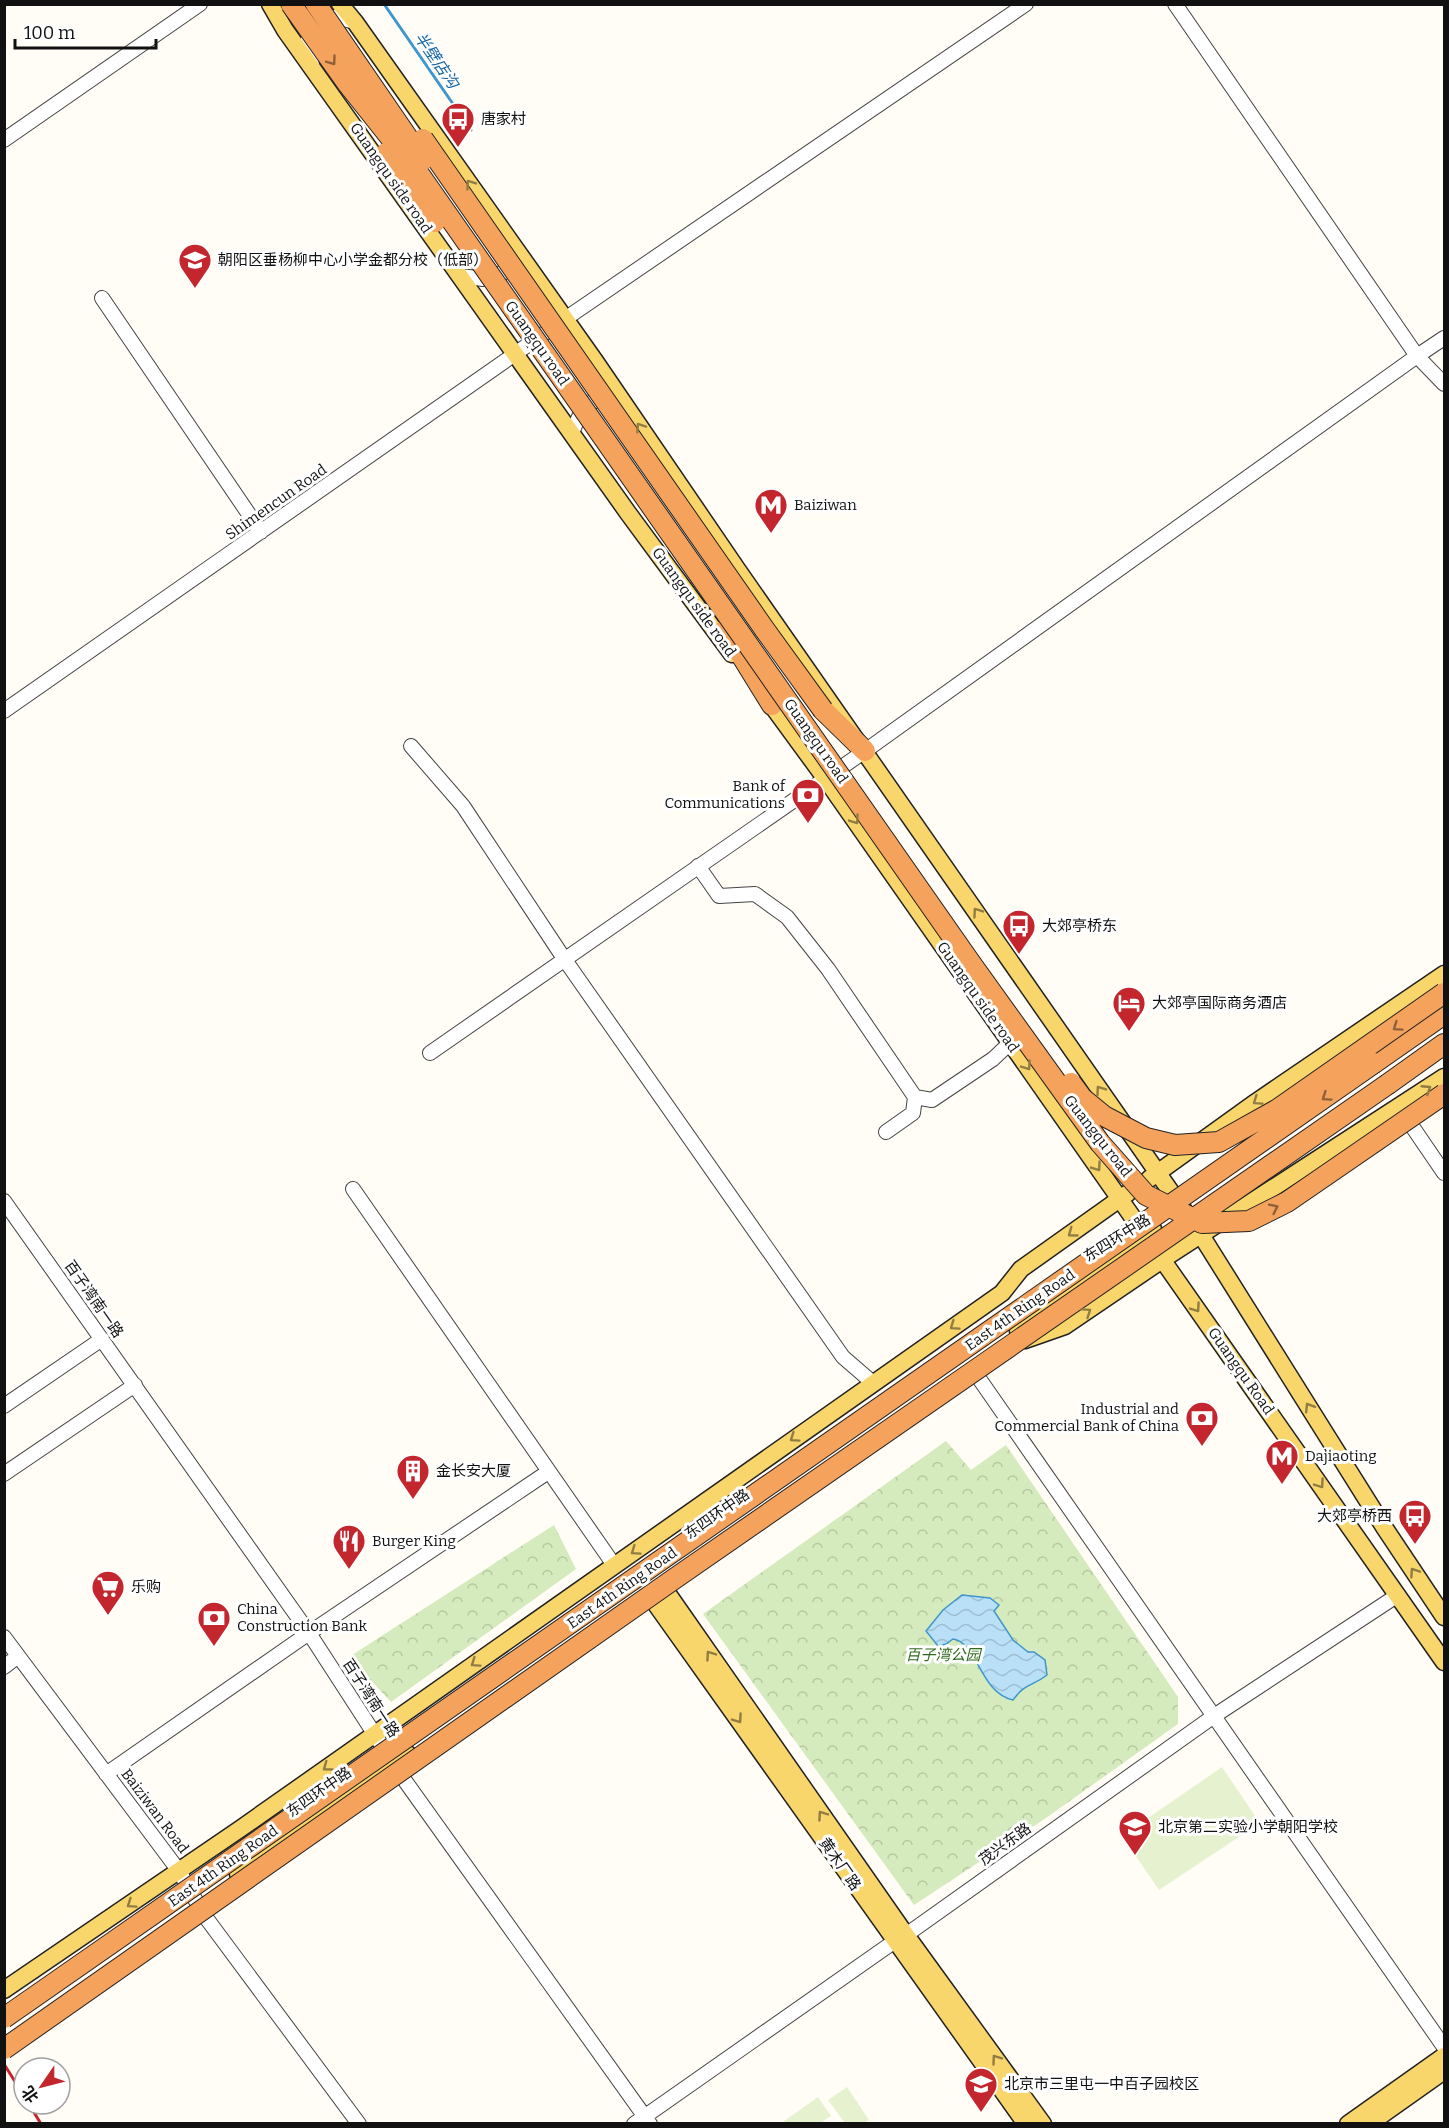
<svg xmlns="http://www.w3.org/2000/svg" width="1449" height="2128" viewBox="0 0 1449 2128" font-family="Bitter,'Noto Sans SC',serif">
<defs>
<pattern id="park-crowns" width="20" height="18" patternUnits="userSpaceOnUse" patternTransform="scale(1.5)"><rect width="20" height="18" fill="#d5ebbd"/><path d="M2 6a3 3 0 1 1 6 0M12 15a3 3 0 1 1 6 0" fill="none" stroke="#b6c8a1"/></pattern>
<pattern id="water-waves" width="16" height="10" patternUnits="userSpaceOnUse" patternTransform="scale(1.5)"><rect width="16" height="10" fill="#b9e0f7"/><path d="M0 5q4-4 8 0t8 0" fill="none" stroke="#9ebfd3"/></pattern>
</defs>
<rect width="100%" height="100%" fill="#fffdf5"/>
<path fill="url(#park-crowns)" d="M 946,1441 L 971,1470 L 1006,1445 L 1178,1697 L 1178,1724 L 1046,1818 L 914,1905 L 703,1614 Z
M 554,1525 L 576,1569 L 391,1702 L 349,1657 Z"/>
<path fill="#e6f2cf" d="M 1222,1767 L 1260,1823 L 1159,1890 L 1122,1836 Z
M 847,2087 L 869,2120 L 864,2123 L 845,2123 L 828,2100 Z
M 818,2097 L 831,2116 L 820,2123 L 785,2123 L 784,2121 Z"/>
<path fill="url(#water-waves)" stroke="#3f96cf" stroke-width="1.5" d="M 962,1595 L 990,1598 L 999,1605 L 994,1611 L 1013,1640 L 1028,1652 L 1034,1652 L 1045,1660 L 1047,1675 C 1033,1686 1025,1683 1013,1700 C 980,1693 978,1643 953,1639 L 946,1644 L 938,1646 L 926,1631 L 943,1610 Z"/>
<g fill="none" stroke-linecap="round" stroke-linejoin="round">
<path stroke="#3f96cf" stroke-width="3" d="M 384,4 L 471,130"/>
<defs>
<path id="minor" d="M 1175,4 L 1417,356 L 1444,384
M 312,65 L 307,42 L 317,23 L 335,17 L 355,22
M 4,140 L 200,4
M 461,276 L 483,279 L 499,277 L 507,267 L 509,254
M 102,298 L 261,532
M 572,433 C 580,412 585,400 609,397
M 4,711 L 565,319 L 1026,4
M 411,746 L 463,806 L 565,960 L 843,1357 L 873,1383
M 698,866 L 719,896 L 755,894 L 787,917 L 828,969 L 915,1097 L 913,1113 L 886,1132
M 430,1053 L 865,751 L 1417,356 L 1444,338
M 915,1097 L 932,1100 L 993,1059 L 1010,1043
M 1403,1113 L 1444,1173
M 353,1189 L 614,1565
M 4,1201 L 309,1633 L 403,1778 L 650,2124
M 978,1377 L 1444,2047
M 4,1406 L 102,1339
M 4,1474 L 135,1385
M 4,1637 L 179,1871 L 204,1915 L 359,2124
M 4,1667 L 18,1656
M 106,1774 L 309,1633 L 548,1472
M 634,2124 L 895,1941 L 906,1935 L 1214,1716 L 1398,1595"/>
<path id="major" d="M 270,4 L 285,30 L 628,513 L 732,654
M 340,4 L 355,22 L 595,361 L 737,569 L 1201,1235 L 1384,1527 L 1444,1617
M 765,696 L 825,778 L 1444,1662
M 1149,1179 L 1256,1102 L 1444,974
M 1018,1331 L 1069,1289 L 1145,1236 L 1153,1229
M 1025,1340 L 1065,1326 L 1162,1260 L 1444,1077
M 668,1594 L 906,1935 L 1043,2124
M 655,1603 L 1026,2124
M 238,1874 L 292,1832 L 408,1754
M 4,1990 L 240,1829 L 1002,1293 L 1021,1269 L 1128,1193
M 1348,2124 L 1444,2056
M 1369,2124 L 1444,2071"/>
<path id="highway" d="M 725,629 L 772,705
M 823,710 L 865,751
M 1374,1063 L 1444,1014
M 1388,1084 L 1444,1044"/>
</defs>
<use href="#minor" stroke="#444" stroke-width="16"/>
<use href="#major" stroke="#222" stroke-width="19"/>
<use href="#highway" stroke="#222" stroke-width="22"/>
<use href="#minor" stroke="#fff" stroke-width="14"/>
<use href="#major" stroke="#f9d66b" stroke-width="16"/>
<use href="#highway" stroke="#f5a25d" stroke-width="20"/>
<path stroke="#c4262e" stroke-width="3" d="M 4,2064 L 24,2096
M 29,2104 L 41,2124"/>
<defs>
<path id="highway-bridge" d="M 291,4 L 347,83 L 417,171 L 970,962 L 1100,1143 L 1146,1195 L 1202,1223 L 1249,1221 L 1287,1202 L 1444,1094
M 316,4 L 423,160
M 423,139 L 765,630 L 823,710
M 386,153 L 435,222
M 1071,1083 L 1082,1098 L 1104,1116 L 1146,1138 L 1175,1145 L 1219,1142 L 1278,1109 L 1444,993
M 4,2018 L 1374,1063
M 4,2049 L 674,1579 L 1388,1084"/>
</defs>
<use href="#highway-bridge" stroke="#222" stroke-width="22" stroke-linecap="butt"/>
<use href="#highway-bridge" stroke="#f5a25d" stroke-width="20"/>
</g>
<defs><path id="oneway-chevron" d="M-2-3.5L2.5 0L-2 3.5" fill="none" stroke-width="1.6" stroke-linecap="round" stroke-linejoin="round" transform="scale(1.5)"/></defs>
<g stroke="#8e613b">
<use href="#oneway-chevron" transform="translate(332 61) rotate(54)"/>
<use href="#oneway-chevron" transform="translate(1397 1027) rotate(145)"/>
<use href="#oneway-chevron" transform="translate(1326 1097) rotate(145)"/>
<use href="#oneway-chevron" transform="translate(1274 1208) rotate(-26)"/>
</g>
<g stroke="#917d42">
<use href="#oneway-chevron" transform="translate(470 184) rotate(-125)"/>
<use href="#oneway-chevron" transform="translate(640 427) rotate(-124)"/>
<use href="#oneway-chevron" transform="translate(855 820) rotate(55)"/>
<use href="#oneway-chevron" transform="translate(977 912) rotate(-125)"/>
<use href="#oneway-chevron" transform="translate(1027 1066) rotate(55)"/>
<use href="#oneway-chevron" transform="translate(1427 1089) rotate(-33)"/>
<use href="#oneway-chevron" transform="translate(1100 1090) rotate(-125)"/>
<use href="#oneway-chevron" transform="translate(1257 1101) rotate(145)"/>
<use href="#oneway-chevron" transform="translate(1097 1167) rotate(55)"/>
<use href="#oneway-chevron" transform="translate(1072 1233) rotate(144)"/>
<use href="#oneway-chevron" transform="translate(1196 1308) rotate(55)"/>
<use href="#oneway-chevron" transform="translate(1087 1312) rotate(-34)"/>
<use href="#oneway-chevron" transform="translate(954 1326) rotate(145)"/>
<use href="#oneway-chevron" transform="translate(1309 1407) rotate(-122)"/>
<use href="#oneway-chevron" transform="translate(794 1438) rotate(145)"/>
<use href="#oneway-chevron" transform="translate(1320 1484) rotate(55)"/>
<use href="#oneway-chevron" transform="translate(635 1551) rotate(145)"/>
<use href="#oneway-chevron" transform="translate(1414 1572) rotate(-124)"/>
<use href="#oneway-chevron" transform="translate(710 1655) rotate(-125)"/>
<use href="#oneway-chevron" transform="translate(475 1663) rotate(145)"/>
<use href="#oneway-chevron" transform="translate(738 1719) rotate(55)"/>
<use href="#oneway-chevron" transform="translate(327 1767) rotate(144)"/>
<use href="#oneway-chevron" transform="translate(822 1815) rotate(-125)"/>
<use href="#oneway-chevron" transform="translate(131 1904) rotate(146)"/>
<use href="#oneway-chevron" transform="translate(996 2059) rotate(-126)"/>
</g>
<defs>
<symbol id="bus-pin" viewBox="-11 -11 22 30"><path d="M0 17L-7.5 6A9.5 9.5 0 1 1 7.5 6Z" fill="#c4262e" stroke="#fff"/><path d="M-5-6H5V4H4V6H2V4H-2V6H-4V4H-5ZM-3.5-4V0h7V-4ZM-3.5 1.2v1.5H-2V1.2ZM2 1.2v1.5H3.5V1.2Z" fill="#fff"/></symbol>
<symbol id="school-pin" viewBox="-11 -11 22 30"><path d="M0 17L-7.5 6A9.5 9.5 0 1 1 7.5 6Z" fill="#c4262e" stroke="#fff"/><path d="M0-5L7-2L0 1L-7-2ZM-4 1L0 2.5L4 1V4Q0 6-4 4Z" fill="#fff"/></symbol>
<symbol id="metro-pin" viewBox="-11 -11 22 30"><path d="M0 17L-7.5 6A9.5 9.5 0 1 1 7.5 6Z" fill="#c4262e" stroke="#fff"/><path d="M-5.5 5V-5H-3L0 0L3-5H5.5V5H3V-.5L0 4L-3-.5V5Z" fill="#fff"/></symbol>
<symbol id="bank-pin" viewBox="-11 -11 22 30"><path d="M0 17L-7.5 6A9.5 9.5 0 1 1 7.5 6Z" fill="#c4262e" stroke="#fff"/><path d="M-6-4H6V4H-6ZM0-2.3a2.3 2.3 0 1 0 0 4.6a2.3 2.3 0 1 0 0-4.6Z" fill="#fff"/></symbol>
<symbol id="hotel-pin" viewBox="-11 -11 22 30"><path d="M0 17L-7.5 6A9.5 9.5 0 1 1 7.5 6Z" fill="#c4262e" stroke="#fff"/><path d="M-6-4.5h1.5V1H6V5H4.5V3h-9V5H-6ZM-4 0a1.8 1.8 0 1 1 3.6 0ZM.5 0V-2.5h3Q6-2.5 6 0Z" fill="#fff"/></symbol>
<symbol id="building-pin" viewBox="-11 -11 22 30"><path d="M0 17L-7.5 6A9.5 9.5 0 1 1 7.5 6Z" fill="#c4262e" stroke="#fff"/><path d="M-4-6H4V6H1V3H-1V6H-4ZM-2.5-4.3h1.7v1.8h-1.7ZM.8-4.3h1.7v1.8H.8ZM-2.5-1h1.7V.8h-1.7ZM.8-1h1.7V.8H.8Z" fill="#fff"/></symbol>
<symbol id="restaurant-pin" viewBox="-11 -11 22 30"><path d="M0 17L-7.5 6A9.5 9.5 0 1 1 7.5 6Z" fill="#c4262e" stroke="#fff"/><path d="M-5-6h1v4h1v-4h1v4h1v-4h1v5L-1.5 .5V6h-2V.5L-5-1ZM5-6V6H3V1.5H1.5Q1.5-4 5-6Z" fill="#fff"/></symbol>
<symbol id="supermarket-pin" viewBox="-11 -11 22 30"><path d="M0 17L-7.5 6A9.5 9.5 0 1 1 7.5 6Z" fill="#c4262e" stroke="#fff"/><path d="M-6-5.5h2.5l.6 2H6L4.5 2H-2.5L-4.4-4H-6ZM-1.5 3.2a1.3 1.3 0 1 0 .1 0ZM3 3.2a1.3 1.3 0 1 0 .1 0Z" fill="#fff"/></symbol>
</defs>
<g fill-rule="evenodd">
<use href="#bus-pin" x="439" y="100" width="38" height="52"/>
<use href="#school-pin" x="176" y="241" width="38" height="52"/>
<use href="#metro-pin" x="752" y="486" width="38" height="52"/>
<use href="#bank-pin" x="789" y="776" width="38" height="52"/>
<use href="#bus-pin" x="1000" y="907" width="38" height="52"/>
<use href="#hotel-pin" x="1110" y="984" width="38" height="52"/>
<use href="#bank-pin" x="1183" y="1399" width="38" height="52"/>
<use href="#metro-pin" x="1263" y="1437" width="38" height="52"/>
<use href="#building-pin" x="394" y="1452" width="38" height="52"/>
<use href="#bus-pin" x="1396" y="1497" width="38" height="52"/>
<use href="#restaurant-pin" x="330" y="1522" width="38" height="52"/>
<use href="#supermarket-pin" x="89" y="1568" width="38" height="52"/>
<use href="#bank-pin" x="195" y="1599" width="38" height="52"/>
<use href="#school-pin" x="1116" y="1808" width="38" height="52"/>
<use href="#school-pin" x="962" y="2065" width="38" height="52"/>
</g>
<g text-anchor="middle" stroke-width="6" stroke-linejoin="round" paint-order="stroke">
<g font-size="15" fill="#111" stroke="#fff" text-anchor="start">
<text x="481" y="124">唐家村</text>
<text x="218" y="265">朝阳区垂杨柳中心小学金都分校（低部）</text>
<text x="794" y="510">Baiziwan</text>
<text x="785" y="791" text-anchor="end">Bank of<tspan x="785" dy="17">Communications</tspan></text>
<text x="1042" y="931">大郊亭桥东</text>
<text x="1152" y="1008">大郊亭国际商务酒店</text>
<text x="1179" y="1414" text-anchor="end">Industrial and<tspan x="1179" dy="17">Commercial Bank of China</tspan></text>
<text x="1305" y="1461">Dajiaoting</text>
<text x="436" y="1476">金长安大厦</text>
<text x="1392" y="1521" text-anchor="end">大郊亭桥西</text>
<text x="372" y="1546">Burger King</text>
<text x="131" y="1592">乐购</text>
<text x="237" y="1614">China<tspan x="237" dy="17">Construction Bank</tspan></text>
<text x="1158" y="1832">北京第二实验小学朝阳学校</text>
<text x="1004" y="2089">北京市三里屯一中百子园校区</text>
</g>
<g font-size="15" fill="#111" stroke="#fff">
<text transform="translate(391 178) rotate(55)" y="5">Guangqu side road</text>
<text transform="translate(537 343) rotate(55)" y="5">Guangqu road</text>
<text transform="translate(276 502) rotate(-35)" y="5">Shimencun Road</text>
<text transform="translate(694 602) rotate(54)" y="5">Guangqu side road</text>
<text transform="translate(816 741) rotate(55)" y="5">Guangqu road</text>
<text transform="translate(978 997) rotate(55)" y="5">Guangqu side road</text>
<text transform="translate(1098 1136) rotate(52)" y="5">Guangqu road</text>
<text transform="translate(1117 1238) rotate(-32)" y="5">东四环中路</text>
<text transform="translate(94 1299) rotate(55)" y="5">百子湾南一路</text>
<text transform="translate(1020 1310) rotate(-35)" y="5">East 4th Ring Road</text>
<text transform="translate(1241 1371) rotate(55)" y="5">Guangqu Road</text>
<text transform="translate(717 1514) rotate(-35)" y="5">东四环中路</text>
<text transform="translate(622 1588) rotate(-35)" y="5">East 4th Ring Road</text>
<text transform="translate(371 1698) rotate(57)" y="5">百子湾南一路</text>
<text transform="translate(319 1792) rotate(-35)" y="5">东四环中路</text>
<text transform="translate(155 1811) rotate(53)" y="5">Baiziwan Road</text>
<text transform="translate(1005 1844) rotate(-36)" y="5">茂兴东路</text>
<text transform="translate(840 1864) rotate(55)" y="5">黄木厂路</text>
<text transform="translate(223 1866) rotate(-35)" y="5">East 4th Ring Road</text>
</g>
<g font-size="15" font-style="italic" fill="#2f6b1f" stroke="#fff">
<text x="943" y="1660">百子湾公园</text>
</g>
<g font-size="16" font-style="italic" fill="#1768a6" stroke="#fff">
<text transform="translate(437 60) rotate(55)" y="6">半壁店沟</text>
</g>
</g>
<rect width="1449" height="2128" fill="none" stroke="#111111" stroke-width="12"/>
<g transform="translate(42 2086) rotate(235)"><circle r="28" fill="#ffffff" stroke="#a0a0a0" stroke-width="1.5"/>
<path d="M0-4.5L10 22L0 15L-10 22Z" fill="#c4262e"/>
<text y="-9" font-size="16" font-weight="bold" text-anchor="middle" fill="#111111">北</text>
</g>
<path d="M15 39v9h141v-9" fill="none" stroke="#111111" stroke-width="3"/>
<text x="24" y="39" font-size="18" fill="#111111" stroke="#ffffff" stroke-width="4.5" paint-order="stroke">100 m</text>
</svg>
